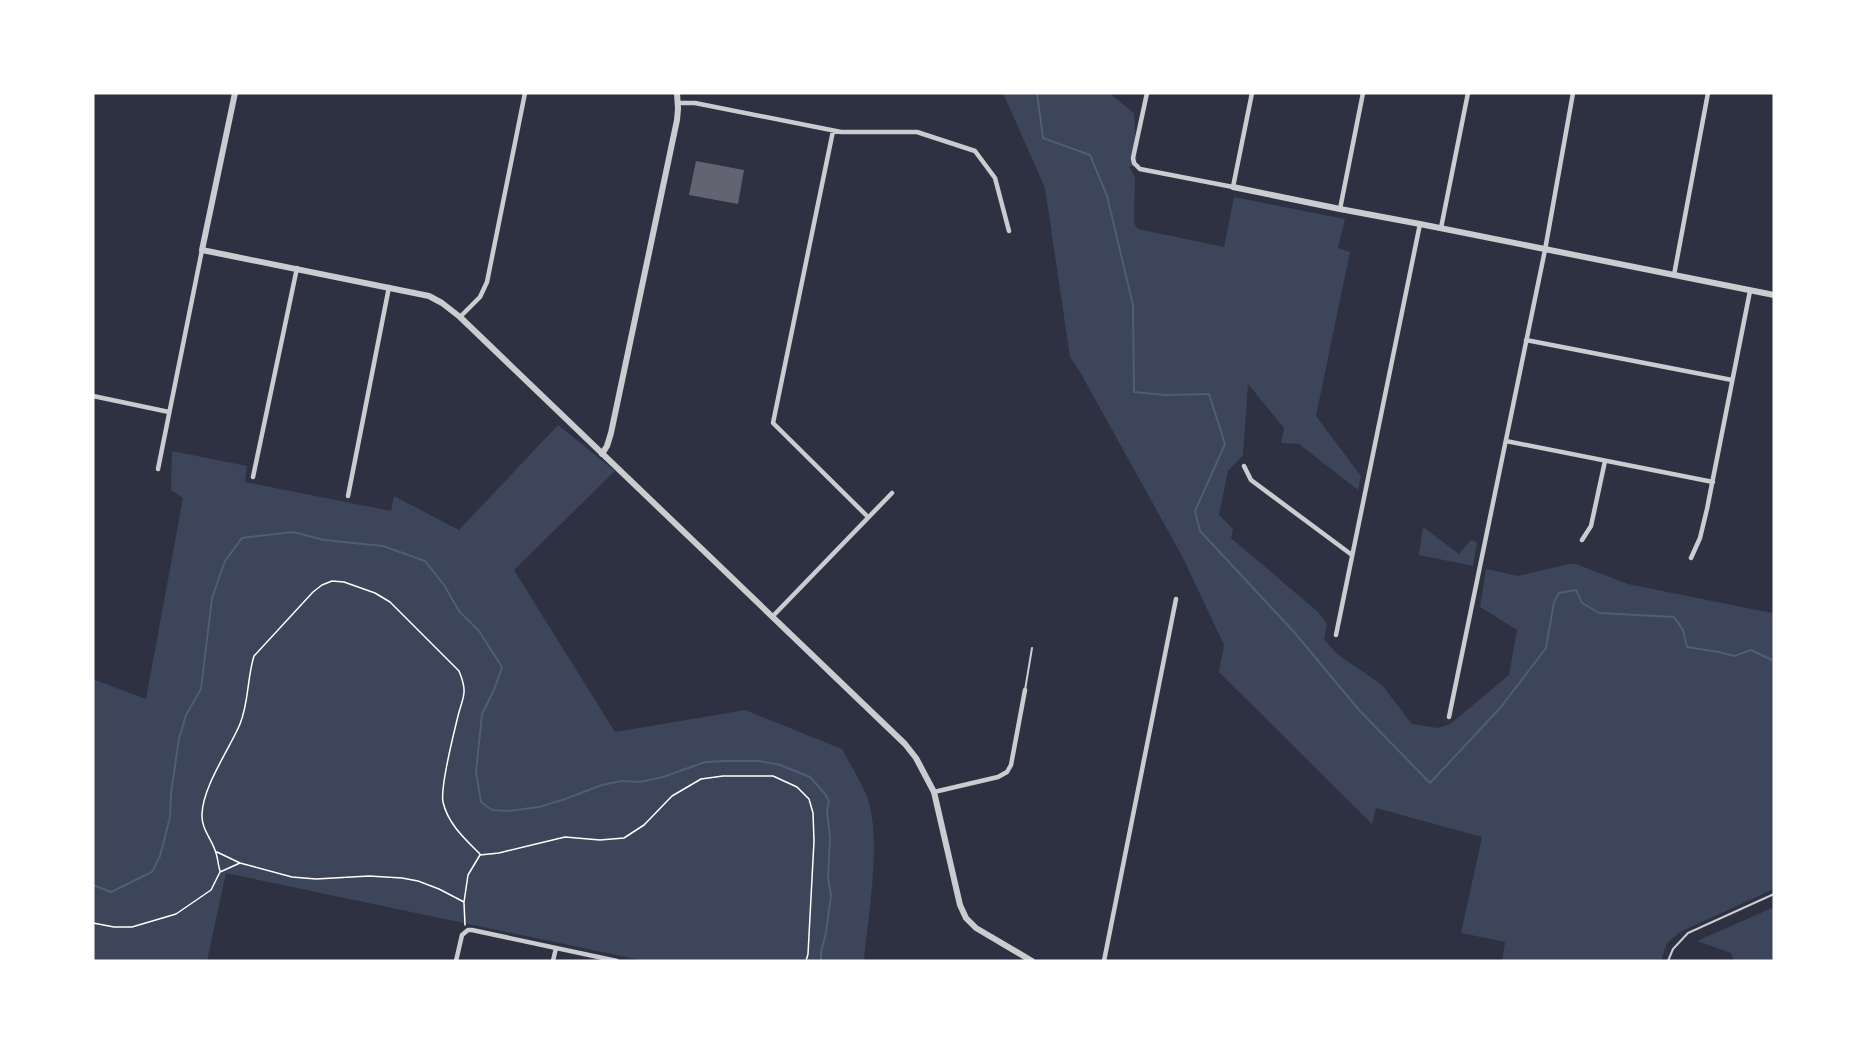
<svg xmlns="http://www.w3.org/2000/svg" width="1867" height="1054" viewBox="0 0 1867 1054" font-family="Lato,sans-serif">
<rect width="100%" height="100%" fill="#2d3142"/>
<path fill="#3c4559" d="M 1003,93 L 1109,93 L 1134,113 L 1137,167 L 1129,166 L 1135,177 L 1134,223 L 1138,229 L 1224,247 L 1234,197 L 1345,219 L 1338,248 L 1350,252 L 1316,416 L 1361,476 L 1358,490 L 1299,444 L 1281,443 L 1284,428 L 1248,384 L 1243,455 L 1228,471 L 1219,515 L 1233,529 L 1231,538 L 1318,612 L 1327,624 L 1324,639 L 1337,654 L 1382,685 L 1412,724 L 1438,728 L 1450,724 L 1509,675 L 1517,630 L 1480,607 L 1486,569 L 1518,576 L 1569,564 L 1576,564 L 1628,584 L 1772,613 L 1774,607 L 1774,889 L 1680,932 L 1667,943 L 1661,961 L 1502,961 L 1505,942 L 1461,933 L 1482,837 L 1376,808 L 1372,824 L 1219,672 L 1224,645 L 1182,556 L 1080,372 L 1070,357 L 1045,188 Z
M 558,425 L 615,471 L 514,570 L 615,732 L 745,710 L 842,749 C 850,764 859,778 866,794 C 883,835 868,916 864,961 L 645,961 L 226,873 L 207,961 L 93,961 L 93,679 L 146,699 L 183,498 L 171,490 L 172,451 L 247,466 L 245,482 L 391,511 L 394,496 L 459,530 Z
M 1423,527 L 1459,554 L 1471,540 L 1477,542 L 1473,566 L 1419,555 Z
M 1774,907 L 1774,961 L 1734,961 L 1731,953 L 1697,941 Z"/>
<g fill="none" stroke-linecap="round" stroke-linejoin="round">
<path stroke="#4f5d75" stroke-width="2" d="M 1037,93 L 1043,138 L 1090,155 L 1107,196 L 1133,305 L 1134,392 L 1165,395 L 1209,394 L 1225,444 L 1195,511 L 1200,531 L 1295,633 L 1359,710 L 1430,783 L 1501,707 L 1546,648 L 1554,602 L 1559,593 L 1576,590 L 1582,603 L 1599,613 L 1674,617 L 1683,630 L 1687,647 L 1719,652 L 1734,656 L 1751,650 L 1774,661
M 93,885 L 111,892 L 152,872 L 160,856 L 170,817 L 171,793 L 179,739 L 186,715 L 201,689 L 212,598 L 225,561 L 242,538 L 293,532 L 324,540 L 383,546 L 425,561 L 444,585 L 459,611 L 479,631 L 502,667 L 494,690 L 482,714 L 476,772 L 481,802 L 492,810 L 508,811 L 539,807 L 565,799 L 602,785 L 621,781 L 640,782 L 663,777 L 705,762 L 725,761 L 759,761 L 780,765 L 810,777 L 825,794 L 829,801 L 827,810 L 830,838 L 828,878 L 831,895 L 826,933 L 821,952 L 821,961"/>
</g>
<path fill="#626471" d="M 696,161 L 744,170 L 738,204 L 689,195 Z"/>
<g fill="none" stroke-linecap="round" stroke-linejoin="round">
<path stroke="#fff" stroke-width="1.5" d="M 217,852 L 240,863
M 220,871 C 218,865 218,859 216,853 C 212,839 201,829 202,814 C 203,786 229,750 240,724 C 249,702 247,678 254,656 L 313,592 L 322,585 L 332,581 L 344,582 L 375,593 L 390,602 L 459,671 C 469,695 462,697 457,720 C 453,737 440,787 443,802 C 448,824 465,839 480,854
M 464,903 L 465,925
M 93,923 L 114,927 L 132,927 L 176,914 L 211,890 L 220,872 L 240,863 L 292,877 L 316,879 L 369,876 L 402,878 L 418,881 L 439,889 L 464,902 L 468,875 L 480,855 L 499,853 L 565,837 L 600,840 L 624,838 L 644,825 L 672,796 L 701,779 L 723,776 L 773,776 L 797,787 L 809,799 L 813,813 L 814,841 L 808,954 L 806,961"/>
<path stroke="#caccd0" stroke-width="2" d="M 1025,690 L 1032,648
M 1668,961 L 1673,949 L 1688,933 L 1774,894"/>
<path stroke="#caccd0" stroke-width="4.5" d="M 1147,93 L 1133,158 L 1134,163 L 1140,169 L 1233,187 L 1252,93
M 678,103 L 695,103 L 841,132 L 917,132 L 975,151 L 995,178 L 1009,231
M 833,131 L 773,423 L 868,517
M 1340,209 L 1363,93
M 1441,228 L 1468,93
M 1674,275 L 1708,93
M 460,317 L 480,297 L 487,282 L 525,93
M 1526,340 L 1732,380
M 93,396 L 169,412
M 1506,441 L 1713,482
M 1244,466 L 1251,480 L 1352,555
M 158,469 L 202,250
M 253,477 L 297,268
M 348,496 L 389,287
M 1582,540 L 1591,526 L 1605,461
M 1691,558 L 1700,538 L 1707,509 L 1750,291
M 773,616 L 892,493
M 1336,635 L 1420,224
M 1449,717 L 1545,250 L 1573,93
M 934,792 L 998,777 L 1007,772 L 1011,765 L 1025,690
M 456,961 L 462,935 L 468,930 L 472,930 L 617,961
M 553,961 L 556,948
M 1104,961 L 1176,599"/>
<path stroke="#caccd0" stroke-width="6" d="M 235,93 L 202,250 L 429,296 L 442,303 L 460,317 L 905,744 L 916,758 L 934,792 L 960,905 L 966,918 L 976,928 L 1032,961
M 1233,187 L 1340,209 L 1420,224 L 1774,295
M 602,454 L 607,446 L 611,433 L 677,120 L 678,109 L 677,93"/>
</g>
<rect width="1867" height="1054" fill="none" stroke="#ffffff" stroke-width="189"/>
</svg>
